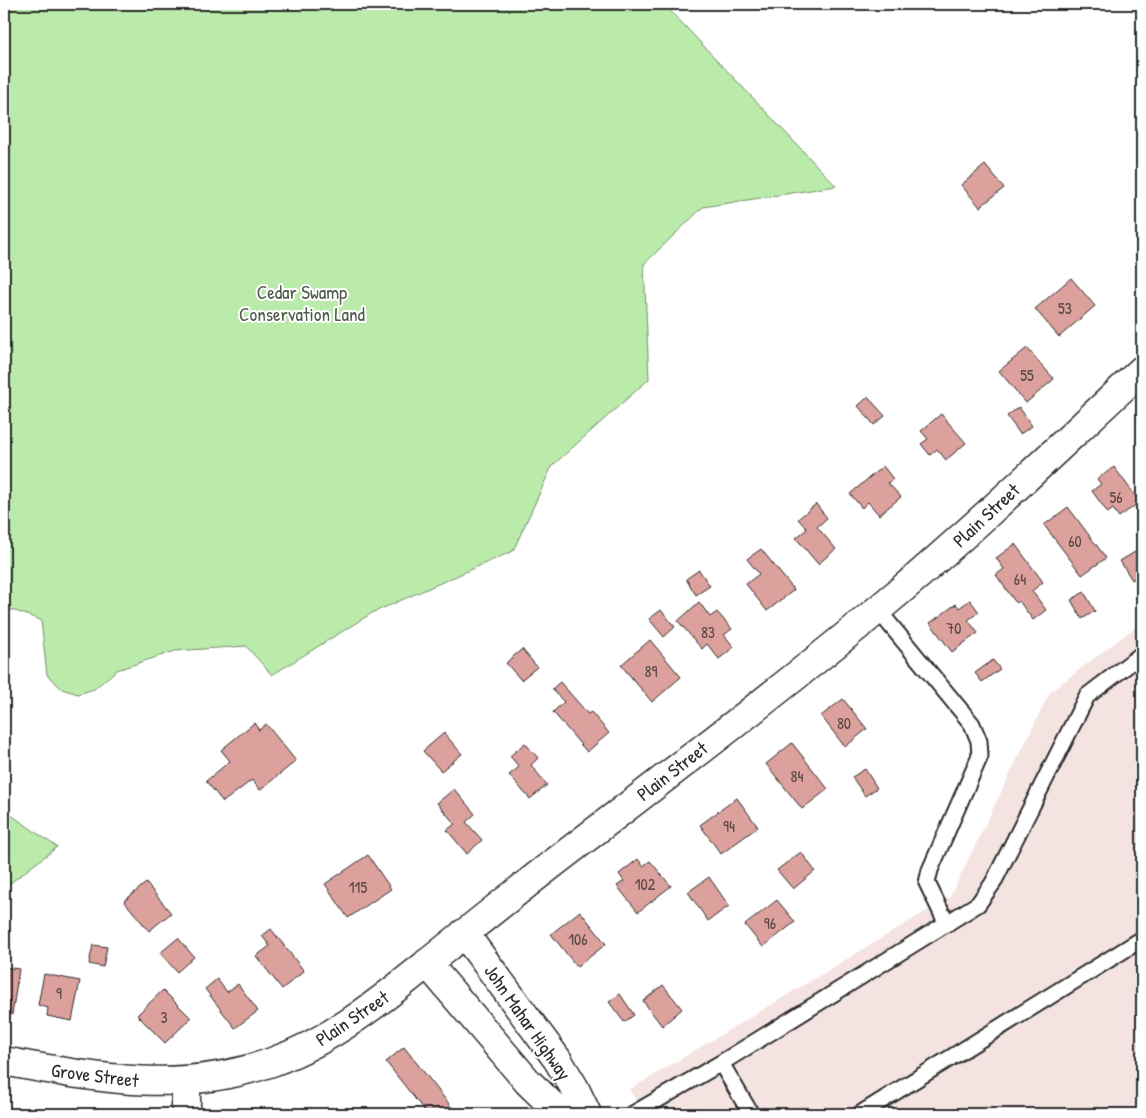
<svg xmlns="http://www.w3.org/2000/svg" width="1146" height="1118" viewBox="0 0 1146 1118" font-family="'Patrick Hand',sans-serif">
<rect width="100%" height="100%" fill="#fff"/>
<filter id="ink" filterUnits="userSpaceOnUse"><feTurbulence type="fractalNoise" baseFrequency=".02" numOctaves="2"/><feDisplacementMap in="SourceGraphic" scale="10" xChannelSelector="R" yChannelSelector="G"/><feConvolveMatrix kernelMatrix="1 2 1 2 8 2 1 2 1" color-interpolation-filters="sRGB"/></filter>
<g filter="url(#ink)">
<path fill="#f4e3e1" d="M 1142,622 L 1142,1114 L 646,1114 L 629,1090 L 950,897 L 1050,692 Z"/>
<path fill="#bbebaa" stroke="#738b6a" d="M 4,4 L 664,4 L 836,186 L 703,207 L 644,264 L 649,379 L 552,466 L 513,551 L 372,613 L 272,675 L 246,646 L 175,651 L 117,670 L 94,689 L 78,694 L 62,689 L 47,675 L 41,620 L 4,607 Z
M 4,810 L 57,847 L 4,888 Z"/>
<path fill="#dca19c" stroke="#2b2b2b" d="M 985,165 L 1004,188 L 980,207 L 961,185 Z
M 1071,278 L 1095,306 L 1059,337 L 1035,309 Z
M 1027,348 L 1054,379 L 1026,403 L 999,371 Z
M 868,397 L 885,416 L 874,425 L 858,406 Z
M 1019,407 L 1032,426 L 1020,434 L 1007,416 Z
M 941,414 L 966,443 L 946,460 L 937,449 L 930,455 L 921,444 L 928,439 L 921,431 Z
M 883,466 L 893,479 L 888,483 L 901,497 L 879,515 L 868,502 L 862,508 L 850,494 Z
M 1114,467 L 1140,502 L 1119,517 L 1113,509 L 1108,513 L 1092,491 L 1101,484 L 1097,479 Z
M 816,504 L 827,518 L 817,527 L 836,549 L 818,564 L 796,538 L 807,529 L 798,519 Z
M 1068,507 L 1106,558 L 1082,575 L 1044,525 Z
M 1015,544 L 1043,582 L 1032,591 L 1046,610 L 1033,620 L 1019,601 L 1016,603 L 996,575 L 1004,569 L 996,558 Z
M 761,549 L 794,590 L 767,611 L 746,584 L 759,574 L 747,559 Z
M 1135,552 L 1142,563 L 1142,574 L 1132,580 L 1120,561 Z
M 699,570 L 710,586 L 696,595 L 686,579 Z
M 1084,592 L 1095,611 L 1082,619 L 1071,600 Z
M 970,600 L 979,612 L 968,620 L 978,633 L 952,652 L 930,623 L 956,604 L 959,608 Z
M 699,602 L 710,617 L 717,612 L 732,629 L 724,635 L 734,647 L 719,659 L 707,644 L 702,649 L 678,621 Z
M 661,610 L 675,627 L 664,637 L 649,619 Z
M 650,640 L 681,677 L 652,702 L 621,665 Z
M 522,649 L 537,667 L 521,680 L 506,663 Z
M 993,660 L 1000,669 L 982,682 L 975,673 Z
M 560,682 L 588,714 L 591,712 L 609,733 L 587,752 L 553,712 L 564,702 L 552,689 Z
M 843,699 L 867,729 L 845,747 L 821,716 Z
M 254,723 L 259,730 L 266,724 L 296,761 L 260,790 L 252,780 L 223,802 L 206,781 L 230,761 L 221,750 Z
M 444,733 L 462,754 L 441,771 L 423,751 Z
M 525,743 L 538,758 L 531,765 L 547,785 L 530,799 L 509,775 L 519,767 L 510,756 Z
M 792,743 L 828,789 L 802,809 L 766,764 Z
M 865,769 L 877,788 L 865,796 L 852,777 Z
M 454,789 L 475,814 L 466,822 L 482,840 L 467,854 L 447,830 L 455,824 L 437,803 Z
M 737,798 L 758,827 L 721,854 L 700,825 Z
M 801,852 L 815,871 L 793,889 L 777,870 Z
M 368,855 L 391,889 L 348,918 L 325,884 Z
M 638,859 L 643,866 L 650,861 L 671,886 L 638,912 L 617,886 L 624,881 L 619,874 Z
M 709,877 L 729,906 L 708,921 L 688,892 Z
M 146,883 L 171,913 L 149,931 L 124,901 Z
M 777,900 L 795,922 L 763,947 L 745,925 Z
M 580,911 L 606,944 L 577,967 L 551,934 Z
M 271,929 L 304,971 L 282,989 L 256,956 L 270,946 L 262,936 Z
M 178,938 L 194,957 L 177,972 L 160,953 Z
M 93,945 L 107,947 L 103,967 L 89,964 Z
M 4,967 L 19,969 L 12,1015 L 4,1014 Z
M 44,974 L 80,981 L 72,1021 L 47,1016 L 48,1008 L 38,1005 Z
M 217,979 L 227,992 L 238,984 L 258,1011 L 235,1028 L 205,989 Z
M 663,985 L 682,1009 L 662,1026 L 643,1001 Z
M 163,990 L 191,1018 L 165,1043 L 137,1015 Z
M 620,994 L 634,1015 L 624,1022 L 609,1002 Z
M 404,1047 L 457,1114 L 427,1114 L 386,1062 Z"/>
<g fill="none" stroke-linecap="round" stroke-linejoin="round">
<defs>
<path id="lane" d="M 878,610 L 972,724 L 979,741 L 980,756 L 930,870 L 927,883 L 947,924
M 721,1063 L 751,1114
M 633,1114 L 721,1063 L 978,904 L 993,883 L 1087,696 L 1142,654
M 860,1114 L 1142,939"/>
<path id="secondary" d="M 464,933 L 557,1059 L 574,1087 L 587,1114
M 427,963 L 528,1082 L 561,1114
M 4,1061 C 97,1078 179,1095 272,1062 C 334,1040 384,998 435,957 C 467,931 500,905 533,879 C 656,784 781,691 900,591 C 984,520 1062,444 1142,370
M 186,1114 L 186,1080"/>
</defs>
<use href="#lane" stroke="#2b2b2b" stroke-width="19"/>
<use href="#secondary" stroke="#2b2b2b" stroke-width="31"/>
<use href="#lane" stroke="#fff" stroke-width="15"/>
<use href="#secondary" stroke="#fff" stroke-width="28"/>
</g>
</g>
<g text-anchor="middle" stroke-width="4" stroke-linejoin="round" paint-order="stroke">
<g font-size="16" fill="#574847">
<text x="1065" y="314">53</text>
<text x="1027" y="381">55</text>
<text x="1116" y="503">56</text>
<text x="1075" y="547">60</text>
<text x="1020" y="585">64</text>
<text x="954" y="634">70</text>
<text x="708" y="638">83</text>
<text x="651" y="677">89</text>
<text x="844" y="729">80</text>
<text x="797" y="782">84</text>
<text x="729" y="832">94</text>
<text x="645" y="890">102</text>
<text x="358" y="893">115</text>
<text x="770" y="929">96</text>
<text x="578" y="945">106</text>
<text x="59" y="999">9</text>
<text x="164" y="1023">3</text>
</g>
<g font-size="19" fill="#4f5b4b" stroke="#fff">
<text x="302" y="299">Cedar Swamp<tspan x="302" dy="22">Conservation Land</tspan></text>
</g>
<g font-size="19" fill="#2b2b2b" stroke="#fff">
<text transform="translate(986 515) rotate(-43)" y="7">Plain Street</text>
<text transform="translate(672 771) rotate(-38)" y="7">Plain Street</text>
<text transform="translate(352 1018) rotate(-34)" y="7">Plain Street</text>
<text transform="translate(528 1022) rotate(55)" y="7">John Mahar Highway</text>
<text transform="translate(95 1075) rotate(7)" y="7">Grove Street</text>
</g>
</g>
<rect width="1146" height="1118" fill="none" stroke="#fff" stroke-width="20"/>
<rect x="10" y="10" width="1126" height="1098" fill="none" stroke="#2b2b2b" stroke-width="2" filter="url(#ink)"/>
</svg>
